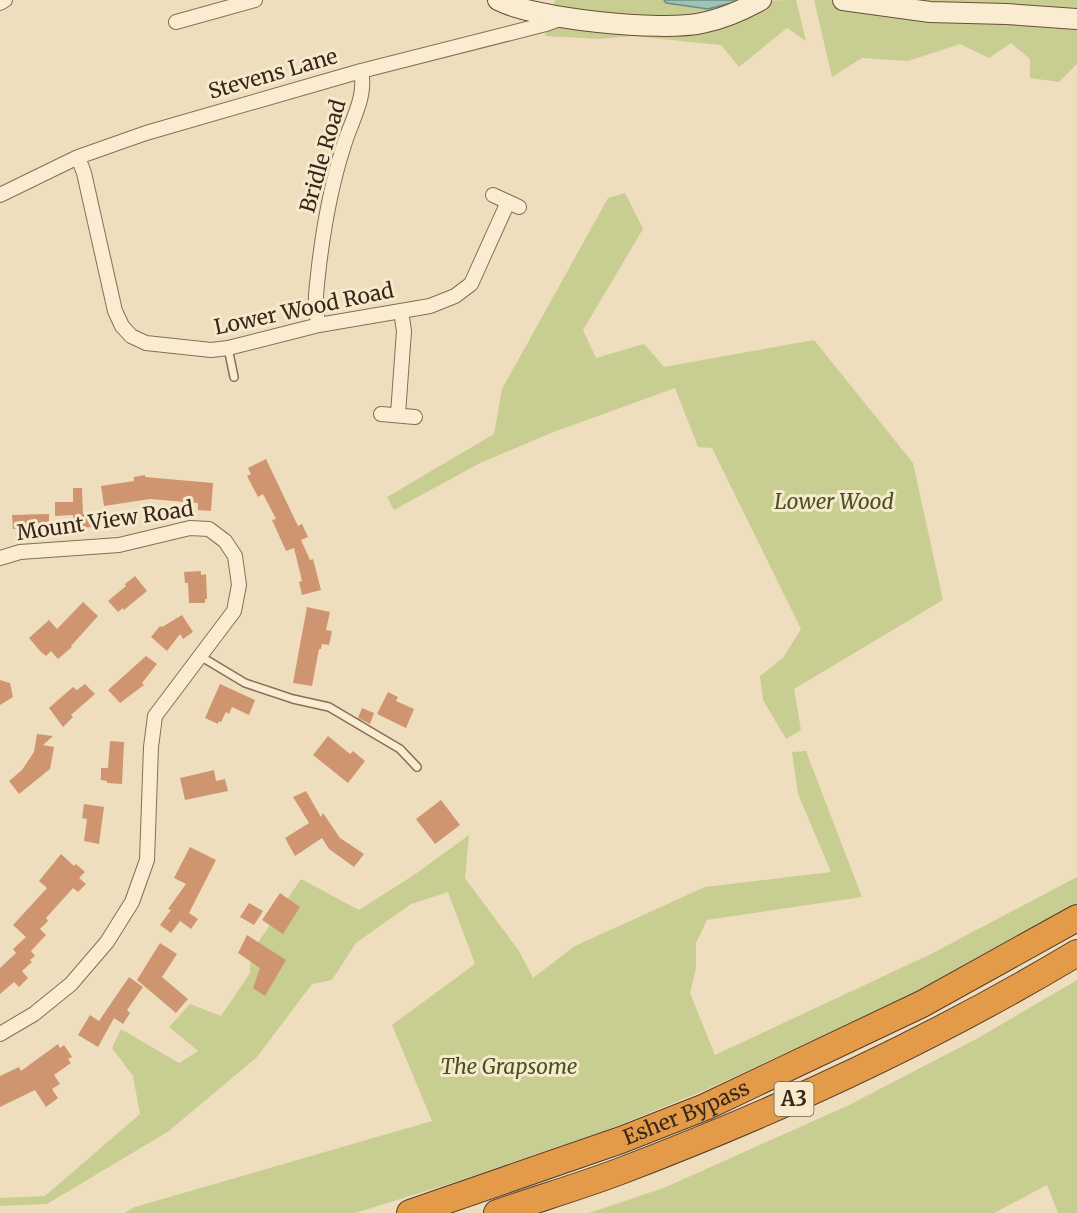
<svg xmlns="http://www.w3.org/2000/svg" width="1077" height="1213" viewBox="0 0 1077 1213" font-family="Merriweather,serif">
<rect width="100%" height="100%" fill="#efdebd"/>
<path fill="#c8cd91" d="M 555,0 L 664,0 L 666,3 L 796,0 L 806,41 L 787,28 L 739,67 L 721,45 L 632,36 L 599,39 L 545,36 Z
M 814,0 L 1077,0 L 1077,64 L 1059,82 L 1030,78 L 1030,59 L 1011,43 L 989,58 L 960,44 L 908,61 L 862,58 L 832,77 Z
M 625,193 L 643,229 L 583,330 L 596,358 L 644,344 L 664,367 L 814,340 L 913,463 L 943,600 L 794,689 L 801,730 L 786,739 L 763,700 L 760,676 L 783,658 L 801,629 L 712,448 L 698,447 L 675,388 L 551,433 L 480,463 L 394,510 L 387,497 L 494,434 L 502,389 L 608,198 Z
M 806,751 L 862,897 L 707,920 L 696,943 L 696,968 L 690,993 L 715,1055 L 931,954 L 1077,877 L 1077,904 L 920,991 L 703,1091 L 602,1132 L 452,1183 L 355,1213 L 124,1213 L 135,1207 L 432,1121 L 392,1025 L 475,964 L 448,892 L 411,904 L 356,943 L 332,980 L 312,984 L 257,1057 L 169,1131 L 47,1204 L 0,1206 L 0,1198 L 45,1196 L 140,1114 L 133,1076 L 112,1048 L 121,1029 L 179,1063 L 198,1051 L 169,1027 L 190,1004 L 221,1016 L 250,973 L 251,953 L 301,879 L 359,910 L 414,875 L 469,835 L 465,878 L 519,951 L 533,978 L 575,946 L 705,887 L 831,872 L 798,794 L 792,752 Z
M 1077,980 L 1077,1213 L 1058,1213 L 1047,1185 L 994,1213 L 589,1213 L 666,1187 L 849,1105 L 980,1037 Z"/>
<path fill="#a1c0b6" stroke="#688e83" stroke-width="1.5" d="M 664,0 L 743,0 L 708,9 L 666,3 Z"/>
<path fill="#cf9571" d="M 266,459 L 298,526 L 302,524 L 308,537 L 301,540 L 310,560 L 313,559 L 321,590 L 302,595 L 299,582 L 302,581 L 294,548 L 286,551 L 272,520 L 276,519 L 263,494 L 258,497 L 247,476 L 251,474 L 248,468 Z
M 145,475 L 145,477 L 213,483 L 211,511 L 198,510 L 198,503 L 150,499 L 104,506 L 101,486 L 134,481 L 134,477 Z
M 73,488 L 82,488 L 83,514 L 96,514 L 97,527 L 74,528 L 73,515 L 55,516 L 55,502 L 73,502 Z
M 49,514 L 49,527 L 13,529 L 12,515 Z
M 201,571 L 201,575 L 206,574 L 207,599 L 205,599 L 205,603 L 189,603 L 188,583 L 185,583 L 184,572 Z
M 135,576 L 147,591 L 124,610 L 123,608 L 118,612 L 108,601 L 126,586 L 125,584 Z
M 83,602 L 98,616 L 71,646 L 72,647 L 58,659 L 51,651 L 46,656 L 41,652 L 29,638 L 49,620 L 57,629 Z
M 307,607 L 330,612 L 326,630 L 332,631 L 329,645 L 322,644 L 321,649 L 319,649 L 312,686 L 293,683 Z
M 182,615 L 193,632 L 183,639 L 180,634 L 167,651 L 151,637 L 160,626 L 162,627 Z
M 146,656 L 157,664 L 142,683 L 144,685 L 120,703 L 108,690 Z
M 0,680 L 10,683 L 13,697 L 0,705 Z
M 85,684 L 95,694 L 71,715 L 73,717 L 63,727 L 49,708 L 73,687 L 77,690 Z
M 220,684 L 255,700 L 249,715 L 232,707 L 229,714 L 226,712 L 221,722 L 219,721 L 218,724 L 205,718 Z
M 388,692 L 398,697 L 396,701 L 414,709 L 406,728 L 377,714 Z
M 362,708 L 374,713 L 370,724 L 358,718 Z
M 37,734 L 53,736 L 43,745 L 54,747 L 50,769 L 19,794 L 9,781 L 22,770 L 34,752 Z
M 328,736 L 350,754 L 353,751 L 365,761 L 348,783 L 313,755 Z
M 110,741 L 124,742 L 122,784 L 107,783 L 107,781 L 101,780 L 101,768 L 108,768 Z
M 214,770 L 216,781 L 225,779 L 228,791 L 185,800 L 180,778 Z
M 306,791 L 321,817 L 323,813 L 340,838 L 364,854 L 354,867 L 329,849 L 322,838 L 295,856 L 285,838 L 309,823 L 293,797 Z
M 441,800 L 460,825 L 435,844 L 416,819 Z
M 84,804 L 104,807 L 99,844 L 84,841 L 87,819 L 82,818 Z
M 190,847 L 216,860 L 189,913 L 198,919 L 191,929 L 180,921 L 171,933 L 160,925 L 171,910 L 168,909 L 186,884 L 174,878 Z
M 61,854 L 74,866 L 76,864 L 85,872 L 79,878 L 86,884 L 78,892 L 73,888 L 46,918 L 48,921 L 40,929 L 46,935 L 31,951 L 35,956 L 30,960 L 32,962 L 22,971 L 28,978 L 19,987 L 14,982 L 0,994 L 0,968 L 16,953 L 13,949 L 26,937 L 13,925 L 47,888 L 39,881 Z
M 280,893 L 300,907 L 283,934 L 262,920 Z
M 249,903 L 263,911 L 254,925 L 240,917 Z
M 247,935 L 286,960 L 265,996 L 253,988 L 260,968 L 238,953 Z
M 160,943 L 177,954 L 162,977 L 188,999 L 176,1013 L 137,980 Z
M 129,977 L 143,987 L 127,1010 L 130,1013 L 123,1024 L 114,1018 L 98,1047 L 78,1035 L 90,1015 L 99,1021 Z
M 58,1044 L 60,1048 L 64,1045 L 72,1057 L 68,1059 L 71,1063 L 54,1075 L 60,1084 L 52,1089 L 58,1098 L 46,1107 L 35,1090 L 0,1107 L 0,1076 L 19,1067 L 21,1071 Z"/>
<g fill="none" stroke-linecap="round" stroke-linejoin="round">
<defs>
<path id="lane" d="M 228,348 L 234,377
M 200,656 L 245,683 L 293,699 L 329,707 L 400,749 L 417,767"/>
<path id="street" d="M 0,3 L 5,0
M 176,22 L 255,0
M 78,157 L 84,173 L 115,311 L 122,326 L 131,336 L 146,343 L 211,350 L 228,348 L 319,325 L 430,306 L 455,296 L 471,284 L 508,202
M 0,195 L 78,157 L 146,133 L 361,71 L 546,24 L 563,18
M 493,195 L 519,207
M 319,325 C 313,305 317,286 319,266 C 324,224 331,185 344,145 C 351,121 367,97 361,71
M 381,414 L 415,417
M 398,414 L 404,331 L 401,311
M 0,558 L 20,552 L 119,545 L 190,528 L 209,529 L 225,541 L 235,556 L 239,585 L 234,611 L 155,716 L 151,747 L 147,860 L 132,902 L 107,942 L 71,984 L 34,1014 L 0,1034"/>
<path id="secondary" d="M 498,0 C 534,19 661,32 702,23 C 722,19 743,10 761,0
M 843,0 L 930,12 L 1006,14 L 1077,19"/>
<g id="highway">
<path id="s1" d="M 410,1213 L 621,1140 L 705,1107 L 922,1004 L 1077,918"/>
<path d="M 497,1213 C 537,1199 578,1187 618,1172 C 776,1112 932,1040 1077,953"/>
</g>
</defs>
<use href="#lane" stroke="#876e56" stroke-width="10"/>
<use href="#street" stroke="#876e56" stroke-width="16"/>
<use href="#secondary" stroke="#694f39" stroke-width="22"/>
<use href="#highway" stroke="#543d2a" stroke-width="28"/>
<use href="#lane" stroke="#faecd0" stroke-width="7"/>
<use href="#street" stroke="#faecd0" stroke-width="14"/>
<use href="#secondary" stroke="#faecd0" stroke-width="20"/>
<use href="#highway" stroke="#e39a49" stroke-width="26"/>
</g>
<g text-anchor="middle" stroke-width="6" stroke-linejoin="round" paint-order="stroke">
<rect fill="#f6e9cc" stroke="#706150" stroke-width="1.5" x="774.5" y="1082" width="39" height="34" rx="4.5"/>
<g font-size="20" font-weight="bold" fill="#36271b">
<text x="794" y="1106">A3</text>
</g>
<g font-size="21" fill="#36271b" stroke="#f6e9cc">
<text transform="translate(273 74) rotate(-16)" y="7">Stevens Lane</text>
<text transform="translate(323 156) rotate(-74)" y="7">Bridle Road</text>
<text transform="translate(304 309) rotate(-12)" y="7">Lower Wood Road</text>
<text transform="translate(105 521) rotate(-8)" y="7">Mount View Road</text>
<text dy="7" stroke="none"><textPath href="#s1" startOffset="294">Esher Bypass</textPath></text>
</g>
<g font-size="21" font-style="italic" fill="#485321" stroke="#f6e9cc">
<text x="834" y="509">Lower Wood</text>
<text x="509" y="1074">The Grapsome</text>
</g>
</g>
</svg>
